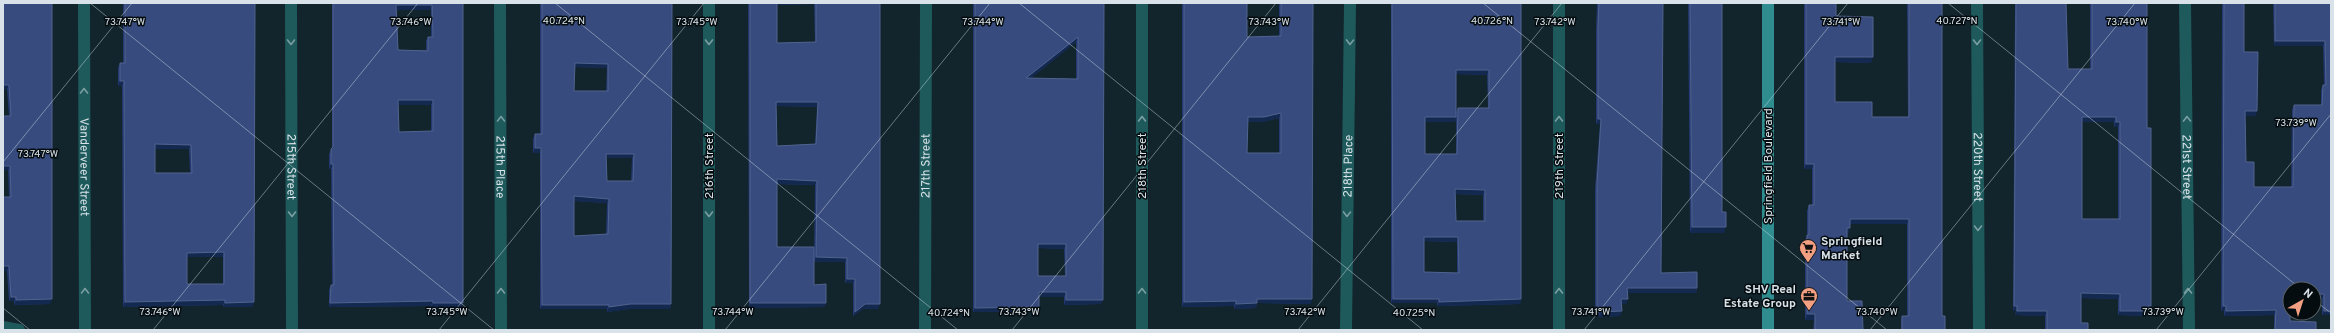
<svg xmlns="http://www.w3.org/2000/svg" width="2334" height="333" viewBox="0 0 2334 333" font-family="Overpass,sans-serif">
<rect width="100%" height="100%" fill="#12242c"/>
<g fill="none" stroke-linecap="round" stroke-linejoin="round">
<g stroke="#1e5a5b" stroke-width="12">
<path id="s1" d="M 84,3 L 85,330"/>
<path id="s2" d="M 291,3 L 292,330"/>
<path id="s3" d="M 500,3 L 501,330"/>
<path id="s4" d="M 1977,3 L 1979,330"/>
<path id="s5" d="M 2185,3 L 2189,330"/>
<path d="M 3,327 L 19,330"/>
<path d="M 709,330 L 709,3"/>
<path id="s6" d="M 925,330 L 926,3"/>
<path d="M 1142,330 L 1142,3"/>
<path id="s7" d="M 1346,330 L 1350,3"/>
<path d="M 1559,330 L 1559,3"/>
</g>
<path stroke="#2f8d8f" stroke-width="12" d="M 1768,3 L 1768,330"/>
</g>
<path fill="#243971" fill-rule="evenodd" d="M 3,3 L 50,304 L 14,305 L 14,301 L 9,301 L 7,271 L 3,271 L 3,197 L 9,197 L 8,170 L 9,116 L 7,89 L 3,90 Z
M 123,3 L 255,3 L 254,302 L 252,307 L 223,307 L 223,305 L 123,307 L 122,86 L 118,86 L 118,68 L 120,63 L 123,63 ZM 155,149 L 189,149 L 190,173 L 155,173 ZM 187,257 L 223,257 L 223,284 L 187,284 Z
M 332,3 L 463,3 L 463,303 L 461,308 L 431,308 L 431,306 L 329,307 L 329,290 L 331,285 L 332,285 L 331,169 L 329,169 L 329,154 L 332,148 ZM 397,10 L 431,10 L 431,37 L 428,37 L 426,41 L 426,50 L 398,50 ZM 398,105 L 431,105 L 431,131 L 399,132 Z
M 540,3 L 672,3 L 671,304 L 670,309 L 629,309 L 607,312 L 607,309 L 540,309 L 540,153 L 533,153 L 533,139 L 535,134 L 540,134 ZM 575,67 L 607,68 L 606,91 L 574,91 ZM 606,158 L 632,158 L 631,181 L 607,181 ZM 574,201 L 607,203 L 606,234 L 574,236 Z
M 748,3 L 880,3 L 878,309 L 863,309 L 853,316 L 853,283 L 845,283 L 845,262 L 814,262 L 814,285 L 826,303 L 824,307 L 749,308 ZM 814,4 L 815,42 L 777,43 L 777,5 ZM 776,106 L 817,107 L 815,144 L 777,146 ZM 777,184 L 815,185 L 814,260 L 777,247 Z
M 973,3 L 1104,3 L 1101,304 L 1064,305 L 1064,297 L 1039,297 L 1037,311 L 973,312 ZM 1076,42 L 1076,79 L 1031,78 ZM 1038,248 L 1064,249 L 1065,276 L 1038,276 Z
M 1182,3 L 1247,3 L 1247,37 L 1279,36 L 1279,3 L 1313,3 L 1311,304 L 1257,303 L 1256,308 L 1234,309 L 1234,306 L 1182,307 ZM 1279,118 L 1279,153 L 1247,153 L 1247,122 L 1262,122 Z
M 1391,3 L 1521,3 L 1521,299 L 1520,304 L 1437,306 L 1437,303 L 1391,303 ZM 1456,74 L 1487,75 L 1488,108 L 1458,108 L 1456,112 ZM 1456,117 L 1456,154 L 1425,154 L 1425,122 L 1455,122 ZM 1455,194 L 1483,195 L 1483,221 L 1456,221 ZM 1424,241 L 1457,242 L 1457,273 L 1424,272 Z
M 1597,3 L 1663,3 L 1661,273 L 1697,288 L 1696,293 L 1628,293 L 1626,304 L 1621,304 L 1620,316 L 1599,317 L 1599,313 L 1595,313 L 1595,189 L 1600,124 L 1596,124 L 1596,30 Z
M 1688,3 L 1722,3 L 1722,212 L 1724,233 L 1690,233 Z
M 1804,3 L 1836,3 L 1836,16 L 1871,63 L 1835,62 L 1835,102 L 1872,117 L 1908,117 L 1907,3 L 1942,3 L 1942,316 L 1945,330 L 1901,330 L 1901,321 L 1902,316 L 1907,316 L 1907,224 L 1850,224 L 1848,234 L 1847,234 L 1847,301 L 1863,330 L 1813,330 L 1814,320 L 1805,320 L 1805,240 L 1807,235 L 1807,211 L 1809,205 L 1812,205 L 1812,169 L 1804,169 Z
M 2015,3 L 2066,3 L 2068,69 L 2090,69 L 2090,3 L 2147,3 L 2147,115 L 2151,306 L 2149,311 L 2147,311 L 2146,316 L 2118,315 L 2118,299 L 2081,298 L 2081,323 L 2088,330 L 2045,330 L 2045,316 L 2015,315 L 2016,311 L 2013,311 ZM 2082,122 L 2114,122 L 2114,127 L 2118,127 L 2118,219 L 2082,219 Z
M 2222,3 L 2331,3 L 2331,315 L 2322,315 L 2322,299 L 2290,289 L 2290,321 L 2316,330 L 2274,330 L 2274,315 L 2224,316 L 2224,311 L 2221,311 ZM 2244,4 L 2273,4 L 2274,46 L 2323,46 L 2324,85 L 2323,85 L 2321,90 L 2321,105 L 2294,105 L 2292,110 L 2291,187 L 2254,187 L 2246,162 L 2245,116 L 2255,116 L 2257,111 L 2244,52 Z"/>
<path fill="#142950" d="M 776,3 L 815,3 L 814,4 L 775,5 Z
M 2243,3 L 2274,3 L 2273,4 L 2244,4 L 2242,6 Z
M 396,5 L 432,5 L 431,10 L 395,10 Z
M 1078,37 L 1076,42 L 1025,83 L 1026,78 Z
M 2275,41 L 2325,41 L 2323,46 L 2274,46 Z
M 1835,57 L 1873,57 L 1871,63 L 1833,62 Z
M 575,63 L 608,64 L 607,68 L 573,67 Z
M 1456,70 L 1489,70 L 1487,75 L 1454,74 Z
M 120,81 L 124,81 L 122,86 L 118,86 Z
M 3,85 L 9,85 L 7,89 L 3,90 Z
M 398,100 L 433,100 L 431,105 L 396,105 Z
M 776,102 L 818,102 L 817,107 L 774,106 Z
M 2245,111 L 2257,111 L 2255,116 L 2243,116 Z
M 1281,113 L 1279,118 L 1262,122 L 1246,122 L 1248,117 Z
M 1425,117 L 1456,117 L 1455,122 L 1423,122 Z
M 2082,117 L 2116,117 L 2114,122 L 2080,122 Z
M 1598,119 L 1601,119 L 1600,124 L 1596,124 Z
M 2116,122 L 2120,122 L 2118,127 L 2114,127 Z
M 155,144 L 191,145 L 189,149 L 153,149 Z
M 535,148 L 541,148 L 540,153 L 533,153 Z
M 606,154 L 634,154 L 632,158 L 604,158 Z
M 331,164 L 333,164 L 331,169 L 329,169 Z
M 1806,164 L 1814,164 L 1812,169 L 1804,169 Z
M 3,166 L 10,166 L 8,170 L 3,171 Z
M 777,179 L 817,181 L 815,185 L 775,184 Z
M 1455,189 L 1485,190 L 1483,195 L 1453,194 Z
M 574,196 L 609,199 L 607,203 L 572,201 Z
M 1850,219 L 1909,219 L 1907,224 L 1848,224 Z
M 1692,227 L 1726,227 L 1724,233 L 1690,233 Z
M 1847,228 L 1850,228 L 1848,234 L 1845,234 Z
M 1424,237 L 1458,237 L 1457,242 L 1422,241 Z
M 1038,244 L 1066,244 L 1064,249 L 1036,248 Z
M 224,252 L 223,257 L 185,257 L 187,253 Z
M 816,257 L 847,258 L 845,262 L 814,262 Z
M 3,266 L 9,266 L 7,271 L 3,271 Z
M 847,279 L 855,279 L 853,283 L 845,283 Z
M 1627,288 L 1697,288 L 1696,293 L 1626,293 Z
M 1039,292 L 1066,292 L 1064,297 L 1037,297 Z
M 2081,293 L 2120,294 L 2118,299 L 2079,298 Z
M 2314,294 L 2324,294 L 2322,299 L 2314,299 Z
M 11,297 L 16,297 L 14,301 L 9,301 Z
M 52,299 L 50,304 L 14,305 L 16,300 Z
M 1257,299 L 1312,299 L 1311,304 L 1257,303 L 1256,308 L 1234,309 L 1236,304 Z
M 1393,299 L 1439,299 L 1437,303 L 1391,303 Z
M 1521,299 L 1520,304 L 1437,306 L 1439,302 Z
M 1621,299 L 1628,299 L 1626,304 L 1619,304 Z
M 225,300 L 223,305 L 123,307 L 125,302 Z
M 1066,300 L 1103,300 L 1101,304 L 1064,305 Z
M 433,301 L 431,306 L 329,307 L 330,303 Z
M 1236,301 L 1234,306 L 1182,307 L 1184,302 Z
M 254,302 L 252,307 L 223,307 L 225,303 Z
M 433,303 L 463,303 L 461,308 L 431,308 Z
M 750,303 L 826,303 L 824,307 L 749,308 Z
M 630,304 L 671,304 L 670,309 L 629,309 L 607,312 L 609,307 Z
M 865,304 L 880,304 L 878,309 L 863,309 L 853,316 L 855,312 Z
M 542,305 L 609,305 L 607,309 L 540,309 Z
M 2014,306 L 2017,306 L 2016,311 L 2013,311 Z
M 2151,306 L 2149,311 L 2147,311 L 2146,316 L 2118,315 L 2120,311 Z
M 2223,306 L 2226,306 L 2224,311 L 2221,311 Z
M 1039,307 L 1037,311 L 973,312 L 975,308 Z
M 1597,308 L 1601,308 L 1599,313 L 1595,313 Z
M 2276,310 L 2274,315 L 2224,316 L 2226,311 Z
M 1622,311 L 1620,316 L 1599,317 L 1601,312 Z
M 2017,311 L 2047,311 L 2045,316 L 2015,315 Z
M 2324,311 L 2331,311 L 2331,315 L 2322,315 Z
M 1807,314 L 1815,314 L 1814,320 L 1805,320 Z"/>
<path fill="#374b7e" stroke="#50638e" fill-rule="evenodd" d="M 3,3 L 52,3 L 52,299 L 16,300 L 16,297 L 11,297 L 9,266 L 3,266 L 3,197 L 11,197 L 10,166 L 3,166 L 3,116 L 11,116 L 9,85 L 3,85 Z
M 125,3 L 255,3 L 254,302 L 225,303 L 225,300 L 125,302 L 124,81 L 120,81 L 120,63 L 125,63 ZM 155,144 L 191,145 L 192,173 L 155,173 ZM 224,252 L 224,284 L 187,284 L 187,253 Z
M 333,3 L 463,3 L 463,303 L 433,303 L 433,301 L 330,303 L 331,285 L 334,285 L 333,164 L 331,164 L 331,149 L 333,147 ZM 396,5 L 432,5 L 433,37 L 428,37 L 428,51 L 398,50 ZM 398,100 L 433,100 L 433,131 L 399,132 Z
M 542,3 L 672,3 L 671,304 L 630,304 L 609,307 L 609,305 L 542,305 L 541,148 L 535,148 L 535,134 L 542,134 ZM 575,63 L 608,64 L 608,91 L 574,91 ZM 606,154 L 634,154 L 633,181 L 607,181 ZM 574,196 L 609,199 L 608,234 L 574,236 Z
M 750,3 L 777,3 L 777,43 L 816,42 L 816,3 L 880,3 L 880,304 L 865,304 L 855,312 L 855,279 L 847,279 L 847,258 L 816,257 L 817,181 L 777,179 L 777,247 L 814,247 L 814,285 L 826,284 L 826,303 L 750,303 ZM 776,102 L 818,102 L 816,144 L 777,146 Z
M 975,3 L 1104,3 L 1103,300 L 1066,300 L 1066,292 L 1039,292 L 1039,307 L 975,308 ZM 1078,37 L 1078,79 L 1026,78 ZM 1038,244 L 1066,244 L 1066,276 L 1038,276 Z
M 1184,3 L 1247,3 L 1247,37 L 1281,36 L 1281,3 L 1313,3 L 1312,299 L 1257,299 L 1257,303 L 1236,304 L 1236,301 L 1184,302 ZM 1281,113 L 1281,153 L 1247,153 L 1248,117 L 1264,117 Z
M 1392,3 L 1521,3 L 1521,299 L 1439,302 L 1439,299 L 1393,299 ZM 1456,70 L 1489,70 L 1489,108 L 1458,108 L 1457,154 L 1425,154 L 1425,117 L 1456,117 ZM 1455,189 L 1485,190 L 1485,221 L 1456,221 ZM 1424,237 L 1458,237 L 1459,273 L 1424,272 Z
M 1599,3 L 1663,3 L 1661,273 L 1697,272 L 1697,288 L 1627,288 L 1628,299 L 1621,299 L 1622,311 L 1601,312 L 1601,308 L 1597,308 L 1597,184 L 1601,119 L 1598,119 L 1598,25 Z
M 1690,3 L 1722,3 L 1722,212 L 1726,212 L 1726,227 L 1692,227 Z
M 1806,3 L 1836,3 L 1836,16 L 1873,17 L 1873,57 L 1835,57 L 1835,102 L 1872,102 L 1872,117 L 1909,117 L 1909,3 L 1942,3 L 1942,316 L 1945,316 L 1945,330 L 1902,330 L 1902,316 L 1909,316 L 1909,219 L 1850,219 L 1850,228 L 1847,228 L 1847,301 L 1862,301 L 1863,330 L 1815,330 L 1815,314 L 1807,314 L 1807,235 L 1809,235 L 1809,205 L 1814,205 L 1814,164 L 1806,164 Z
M 2016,3 L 2066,3 L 2068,69 L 2092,69 L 2092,3 L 2147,3 L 2147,128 L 2151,128 L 2151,306 L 2148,306 L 2147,311 L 2120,311 L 2120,294 L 2081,293 L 2081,323 L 2088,323 L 2088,330 L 2047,330 L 2047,311 L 2017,311 L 2017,306 L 2014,306 ZM 2082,117 L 2116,117 L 2116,122 L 2120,122 L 2120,219 L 2082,219 Z
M 2224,3 L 2244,3 L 2244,52 L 2258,52 L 2257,111 L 2245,111 L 2246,162 L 2254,162 L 2254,187 L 2293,187 L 2294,105 L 2322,105 L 2323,85 L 2326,85 L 2325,41 L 2275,41 L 2275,3 L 2331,3 L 2331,311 L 2324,311 L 2324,294 L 2314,294 L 2314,289 L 2290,289 L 2290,321 L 2316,322 L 2316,330 L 2275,330 L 2276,310 L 2226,311 L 2226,306 L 2223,306 Z"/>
<defs><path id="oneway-chevron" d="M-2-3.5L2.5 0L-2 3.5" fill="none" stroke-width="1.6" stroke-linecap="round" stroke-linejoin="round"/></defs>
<g stroke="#7b9ea2">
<use href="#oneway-chevron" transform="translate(291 42) rotate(90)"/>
<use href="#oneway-chevron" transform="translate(709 42) rotate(90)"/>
<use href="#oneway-chevron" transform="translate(1350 42) rotate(91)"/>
<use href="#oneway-chevron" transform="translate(1977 42) rotate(90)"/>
<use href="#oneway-chevron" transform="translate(84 91) rotate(-90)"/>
<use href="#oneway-chevron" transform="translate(501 119) rotate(-90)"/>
<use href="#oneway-chevron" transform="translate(1142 119) rotate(-90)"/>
<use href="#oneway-chevron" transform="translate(1559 119) rotate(-90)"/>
<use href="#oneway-chevron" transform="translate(2187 119) rotate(-91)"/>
<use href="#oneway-chevron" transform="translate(292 214) rotate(90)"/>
<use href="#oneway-chevron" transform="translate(709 214) rotate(90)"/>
<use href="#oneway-chevron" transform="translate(1347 214) rotate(91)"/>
<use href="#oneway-chevron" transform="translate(1978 228) rotate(90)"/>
<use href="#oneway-chevron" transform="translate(85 291) rotate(-90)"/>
<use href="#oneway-chevron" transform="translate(501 291) rotate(-90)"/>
<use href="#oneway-chevron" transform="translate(1142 291) rotate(-90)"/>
<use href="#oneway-chevron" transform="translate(1559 291) rotate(-90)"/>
<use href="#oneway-chevron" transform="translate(2188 291) rotate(-91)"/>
</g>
<path fill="none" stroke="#d8e2e8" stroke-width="1" stroke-opacity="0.45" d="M 90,3 L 494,330M 555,3 L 958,330M 1019,3 L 1423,330M 1483,3 L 1887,330M 1948,3 L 2301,289M 3,162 L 132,3M 2314,300 L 2331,313M 3,308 L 30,330M 153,330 L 418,3M 439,330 L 704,3M 725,330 L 990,3M 1012,330 L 1276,3M 1298,330 L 1562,3M 1584,330 L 1848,3M 1870,330 L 2135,3M 2156,330 L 2331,114"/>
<defs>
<symbol id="supermarket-pin" viewBox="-11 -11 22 30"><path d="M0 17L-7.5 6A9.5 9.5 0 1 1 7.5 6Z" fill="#f3a082" stroke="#050c10"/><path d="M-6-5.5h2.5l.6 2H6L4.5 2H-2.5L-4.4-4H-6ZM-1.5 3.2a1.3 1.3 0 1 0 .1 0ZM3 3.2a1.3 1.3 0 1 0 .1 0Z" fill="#111"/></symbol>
<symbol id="office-pin" viewBox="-11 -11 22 30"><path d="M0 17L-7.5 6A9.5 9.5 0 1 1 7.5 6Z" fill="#f3a082" stroke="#050c10"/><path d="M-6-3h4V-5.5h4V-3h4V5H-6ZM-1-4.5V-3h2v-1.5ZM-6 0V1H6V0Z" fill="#111"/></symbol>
</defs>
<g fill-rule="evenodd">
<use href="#supermarket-pin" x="1798" y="238" width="20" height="27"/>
<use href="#office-pin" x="1799" y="286" width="20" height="27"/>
</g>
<g text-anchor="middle" stroke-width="3" stroke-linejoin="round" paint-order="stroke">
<g font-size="12" fill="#d8e2e8" stroke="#050c10">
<text dy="4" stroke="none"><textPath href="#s1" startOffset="164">Vanderveer Street</textPath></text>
<text dy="4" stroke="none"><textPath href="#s3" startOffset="164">215th Place</textPath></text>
<text transform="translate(709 166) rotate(-90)" y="4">216th Street</text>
<text dy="4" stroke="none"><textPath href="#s6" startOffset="164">217th Street</textPath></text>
<text transform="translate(1142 166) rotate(-90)" y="4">218th Street</text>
<text dy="4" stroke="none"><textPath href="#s7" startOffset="164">218th Place</textPath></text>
<text transform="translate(1559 166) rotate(-90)" y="4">219th Street</text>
<text transform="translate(1768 166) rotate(-90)" y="4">Springfield Boulevard</text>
<text dy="4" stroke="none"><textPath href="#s4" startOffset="164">220th Street</textPath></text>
<text dy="4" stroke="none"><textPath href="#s2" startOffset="164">215th Street</textPath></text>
<text dy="4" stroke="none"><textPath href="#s5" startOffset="164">221st Street</textPath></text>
</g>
<g font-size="12" font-weight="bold" fill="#d8e2e8" stroke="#050c10" text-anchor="start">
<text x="1821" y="245">Springfield<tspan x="1821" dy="14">Market</tspan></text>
<text x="1796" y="293" text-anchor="end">SHV Real<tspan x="1796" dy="14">Estate Group</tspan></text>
</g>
</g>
<g font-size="10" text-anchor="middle" fill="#d8e2e8" stroke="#050c10" stroke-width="3" stroke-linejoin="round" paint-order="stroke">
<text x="564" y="24">40.724°N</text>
<text x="1492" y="24">40.726°N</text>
<text x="1957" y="24">40.727°N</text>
<text x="697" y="25">73.745°W</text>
<text x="1269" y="25">73.743°W</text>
<text x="125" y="25">73.747°W</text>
<text x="411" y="25">73.746°W</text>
<text x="983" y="25">73.744°W</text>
<text x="1555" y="25">73.742°W</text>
<text x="1841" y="25">73.741°W</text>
<text x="2127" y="25">73.740°W</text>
<text x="2296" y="126">73.739°W</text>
<text x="38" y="157">73.747°W</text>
<text x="160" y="315">73.746°W</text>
<text x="447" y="315">73.745°W</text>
<text x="733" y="315">73.744°W</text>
<text x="1019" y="315">73.743°W</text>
<text x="1305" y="315">73.742°W</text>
<text x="1591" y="315">73.741°W</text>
<text x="1877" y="315">73.740°W</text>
<text x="2163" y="315">73.739°W</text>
<text x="949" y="316">40.724°N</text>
<text x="1414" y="316">40.725°N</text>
</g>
<rect width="2334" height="333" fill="none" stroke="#d8e2e8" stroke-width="8"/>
<g transform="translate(2302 301) rotate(39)"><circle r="19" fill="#050c10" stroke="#596266"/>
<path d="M0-3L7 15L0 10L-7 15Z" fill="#f3a082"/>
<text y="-6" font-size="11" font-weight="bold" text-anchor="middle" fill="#d8e2e8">N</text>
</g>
</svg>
